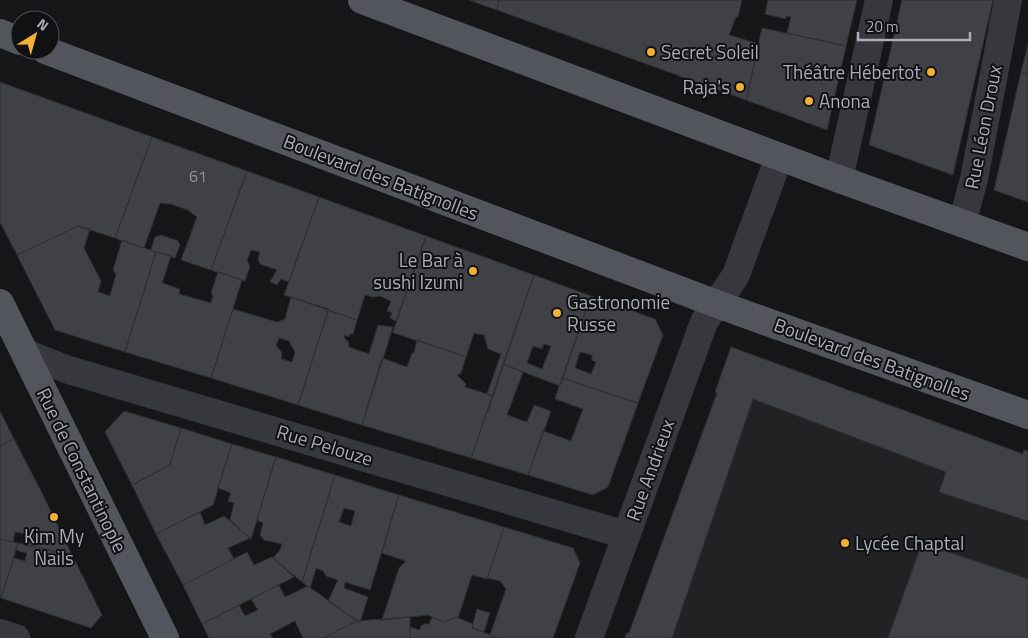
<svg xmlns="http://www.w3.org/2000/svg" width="1028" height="638" viewBox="0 0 1028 638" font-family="'Titillium Web',sans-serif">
<rect width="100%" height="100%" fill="#161618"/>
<path fill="#222225" d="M 731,347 L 1022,454 L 1024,450 L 1028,451 L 1028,638 L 625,638 L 627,633 L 629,633 L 717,393 L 715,392 Z"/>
<path fill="#404145" stroke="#303034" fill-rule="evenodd" d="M 469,0 L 499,0 L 497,10 Z
M 499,0 L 742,0 L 738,17 L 736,17 L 729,35 L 759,44 L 746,100 L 497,10 Z
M 768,0 L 857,0 L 846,46 L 787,33 L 791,17 L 786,16 L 786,19 L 765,14 Z
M 902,0 L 993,0 L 953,175 L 869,145 Z
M 762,28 L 846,46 L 827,130 L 746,100 Z
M 1028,44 L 1028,74 L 1021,72 Z
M 1021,72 L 1028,74 L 1028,202 L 994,190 Z
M 0,82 L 152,137 L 115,238 L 78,226 L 17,255 L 0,222 Z
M 152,137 L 247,171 L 211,270 L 181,260 L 197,217 L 188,210 L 171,204 L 160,203 L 144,248 L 115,238 Z
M 247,171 L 319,197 L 289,282 L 281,279 L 277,285 L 270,282 L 277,270 L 260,264 L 258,259 L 260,252 L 251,250 L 247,261 L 250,266 L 245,281 L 211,270 Z
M 319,197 L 426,236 L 396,321 L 390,318 L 392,313 L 387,311 L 391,301 L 380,296 L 373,297 L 365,295 L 357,320 L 284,295 Z
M 78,226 L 90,229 L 84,248 L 101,281 L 98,292 L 110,296 L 116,274 L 113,270 L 122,240 L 156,252 L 125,352 L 55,330 L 17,255 Z
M 161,235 L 178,241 L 180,245 L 175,258 L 151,250 L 155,237 Z
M 426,236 L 534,275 L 493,396 L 487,394 L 501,354 L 488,349 L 484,335 L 474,333 L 466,357 L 391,332 L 391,331 L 393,332 Z
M 156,252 L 171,256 L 162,283 L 180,289 L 179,294 L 211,303 L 213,296 L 211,293 L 218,272 L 242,280 L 211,378 L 125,352 Z
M 534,275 L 591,296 L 560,386 L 503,364 ZM 544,344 L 551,346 L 542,369 L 527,363 L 533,346 L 542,349 Z
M 591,296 L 655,319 L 663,335 L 638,403 L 562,378 ZM 580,352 L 592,355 L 592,360 L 596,362 L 591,374 L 575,368 Z
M 291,297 L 329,309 L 298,405 L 211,378 L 233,309 L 277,322 L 285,319 ZM 279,338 L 289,341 L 295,352 L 292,362 L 281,359 L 282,353 L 276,345 Z
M 328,310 L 357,320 L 353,334 L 350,334 L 349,337 L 345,335 L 344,338 L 348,341 L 349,347 L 369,354 L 378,325 L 393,327 L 362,425 L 298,405 Z
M 417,340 L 466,357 L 461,373 L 457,375 L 466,384 L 465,387 L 493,396 L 471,458 L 362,425 L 382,358 L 407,367 L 412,353 L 414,353 Z
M 731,347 L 1023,454 L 1024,450 L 1028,451 L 1028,521 L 939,492 L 946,472 L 753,399 L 672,638 L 625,638 L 627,633 L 629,633 L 717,393 L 715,392 Z
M 503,364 L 523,372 L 507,415 L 527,422 L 534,405 L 551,411 L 528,475 L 471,458 Z
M 562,378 L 638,403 L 608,487 L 593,495 L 528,475 L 543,431 L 571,441 L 583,409 L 555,399 Z
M 0,411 L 14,439 L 0,446 Z
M 124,411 L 181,428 L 170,465 L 132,485 L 105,432 Z
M 181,428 L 232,444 L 213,505 L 156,534 L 132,485 L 170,465 Z
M 14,439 L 41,491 L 72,555 L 25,545 L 28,536 L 26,534 L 15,532 L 13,542 L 0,539 L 0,446 Z
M 232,444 L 276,457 L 251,539 L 230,520 L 234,503 L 228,501 L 231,493 L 218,488 Z
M 276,457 L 335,475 L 302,582 L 273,558 L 280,550 L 282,544 L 264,540 L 260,535 L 263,523 L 257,520 Z
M 335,475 L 399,495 L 370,590 L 345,582 L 344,588 L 368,597 L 360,622 L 328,601 L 338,580 L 326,576 L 323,571 L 316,568 L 310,588 L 302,582 ZM 344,508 L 355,511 L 351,526 L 339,522 Z
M 399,495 L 504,527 L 487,579 L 472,575 L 458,618 L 456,617 L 443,622 L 428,615 L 382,620 L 399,568 L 406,561 L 382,553 Z
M 200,512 L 205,525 L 224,516 L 250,538 L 228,548 L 234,559 L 183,585 L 156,534 Z
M 504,527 L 573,548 L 580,563 L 553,638 L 499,638 L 490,635 L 506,589 L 500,581 L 487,578 Z
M 0,539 L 18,543 L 1,598 L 0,597 Z
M 18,543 L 72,555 L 102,615 L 91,628 L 1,598 L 14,558 L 25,561 L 27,553 L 16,550 Z
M 922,543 L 1028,579 L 1028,638 L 888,638 Z
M 247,552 L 254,565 L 272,557 L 294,577 L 202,624 L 183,585 Z
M 279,585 L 285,597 L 308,586 L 357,621 L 323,638 L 303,638 L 295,621 L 270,634 L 273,638 L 209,638 L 202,624 L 239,605 L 245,616 L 258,610 L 251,599 Z
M 477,609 L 490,613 L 484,632 L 472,628 Z
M 410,617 L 410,638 L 323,638 L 357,621 Z
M 432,617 L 443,622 L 456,617 L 473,624 L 472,628 L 499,638 L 410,638 L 410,627 L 420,630 L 421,626 L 424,624 L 429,624 Z"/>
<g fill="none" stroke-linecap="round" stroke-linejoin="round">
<path stroke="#37383d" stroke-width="28" d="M 839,179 L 879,0
M 962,223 L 974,179 L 1008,0
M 25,353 L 69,370 L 626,535
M 0,633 L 16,638
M 589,638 L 704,322 L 736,275 L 779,157"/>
<path stroke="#53555c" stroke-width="28" d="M 362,0 L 839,179 L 1028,247
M 0,33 L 20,41
M 45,50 L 717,304 L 1028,415
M 0,303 L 165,638"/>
</g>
<g fill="#f2b134" stroke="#111113" stroke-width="2">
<circle cx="651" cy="52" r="5"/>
<circle cx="931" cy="72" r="5"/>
<circle cx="740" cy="87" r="5"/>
<circle cx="809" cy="101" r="5"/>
<circle cx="473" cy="271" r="5"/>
<circle cx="557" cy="313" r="5"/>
<circle cx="54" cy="517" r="5"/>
<circle cx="845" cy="543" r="5"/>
</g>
<g text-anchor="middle" stroke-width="4" stroke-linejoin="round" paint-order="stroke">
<g font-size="16" fill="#8e929b">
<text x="198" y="182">61</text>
</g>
<g font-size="19" fill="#a8adb8" stroke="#111113" text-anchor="start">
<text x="661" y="59">Secret Soleil</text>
<text x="921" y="79" text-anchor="end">Théâtre Hébertot</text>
<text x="730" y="94" text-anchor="end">Raja's</text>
<text x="819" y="108">Anona</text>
<text x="463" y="267" text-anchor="end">Le Bar à<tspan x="463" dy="22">sushi Izumi</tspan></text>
<text x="567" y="309">Gastronomie<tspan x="567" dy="22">Russe</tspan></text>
<text x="54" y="543" text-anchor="middle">Kim My<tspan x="54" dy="22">Nails</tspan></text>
<text x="855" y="550">Lycée Chaptal</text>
</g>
<g font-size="19" fill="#a8adb8" stroke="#111113">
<text transform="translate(983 127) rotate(-79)" y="7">Rue Léon Droux</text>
<text transform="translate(381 177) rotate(21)" y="7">Boulevard des Batignolles</text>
<text transform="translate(872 359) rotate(20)" y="7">Boulevard des Batignolles</text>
<text transform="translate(325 445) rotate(17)" y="7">Rue Pelouze</text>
<text transform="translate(82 470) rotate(64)" y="7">Rue de Constantinople</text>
<text transform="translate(650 470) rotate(-70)" y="7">Rue Andrieux</text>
</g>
</g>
<g transform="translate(35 35) rotate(37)"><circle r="24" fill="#111113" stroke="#4d4f55"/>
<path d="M0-4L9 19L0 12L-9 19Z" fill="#f2b134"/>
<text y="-8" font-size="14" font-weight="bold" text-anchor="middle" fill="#a8adb8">N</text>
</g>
<path d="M858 32v8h112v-8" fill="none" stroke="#a8adb8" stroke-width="2.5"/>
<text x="866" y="32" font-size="15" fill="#a8adb8" stroke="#111113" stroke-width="4" paint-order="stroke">20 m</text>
</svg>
